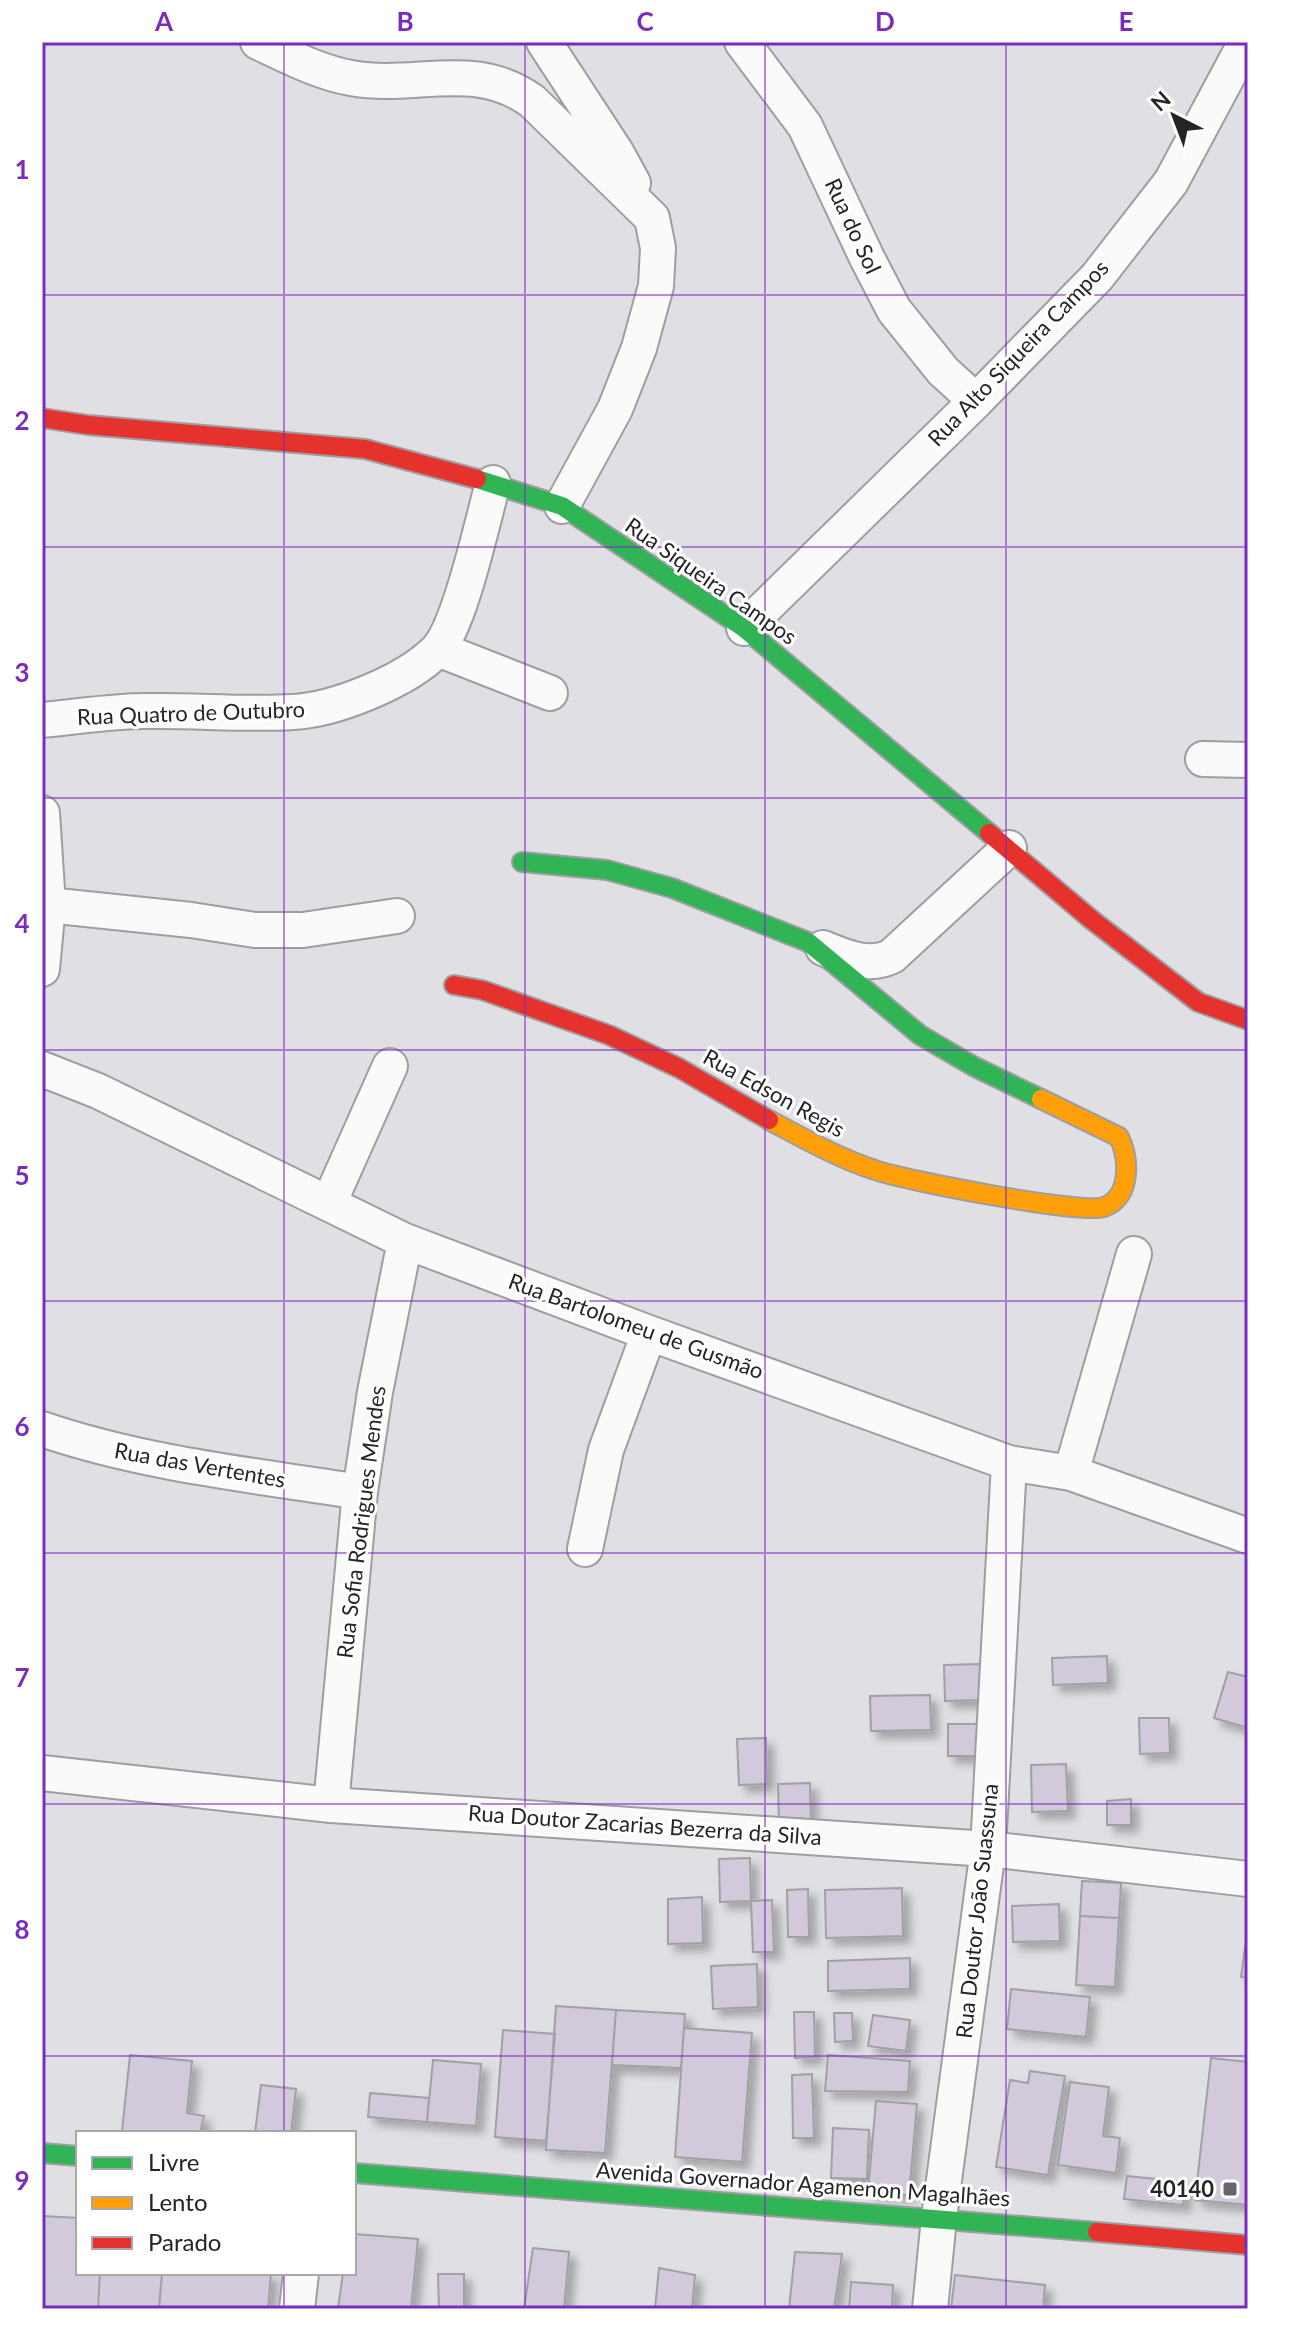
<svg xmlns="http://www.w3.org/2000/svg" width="1290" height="2351" viewBox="0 0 1290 2351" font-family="Lato,sans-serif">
<defs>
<filter id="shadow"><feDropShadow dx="7" dy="7" stdDeviation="4" flood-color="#0004"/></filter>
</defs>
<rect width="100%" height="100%" fill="#e0e0e4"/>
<path fill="#d2c9da" stroke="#a1a0a4" stroke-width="2" filter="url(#shadow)" d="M 1107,1656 L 1108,1683 L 1053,1685 L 1052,1658 Z
M 981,1664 L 982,1700 L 945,1701 L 944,1665 Z
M 1228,1672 L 1248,1677 L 1248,1728 L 1214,1718 Z
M 930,1695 L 931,1730 L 871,1731 L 870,1696 Z
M 1139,1718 L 1169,1718 L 1170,1753 L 1140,1754 Z
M 948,1724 L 979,1724 L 978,1756 L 948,1756 Z
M 766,1738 L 767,1784 L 739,1785 L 737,1739 Z
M 1066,1764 L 1068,1811 L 1032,1812 L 1031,1765 Z
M 810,1783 L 811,1822 L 779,1823 L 778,1784 Z
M 1131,1799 L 1131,1825 L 1107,1825 L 1107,1801 Z
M 750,1858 L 751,1901 L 720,1902 L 719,1859 Z
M 1082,1881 L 1121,1883 L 1119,1918 L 1080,1916 Z
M 902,1888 L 903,1936 L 826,1938 L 825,1890 Z
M 808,1889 L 809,1937 L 788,1937 L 787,1890 Z
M 702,1897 L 703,1943 L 668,1944 L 668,1899 Z
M 772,1900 L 774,1952 L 753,1952 L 751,1901 Z
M 1059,1904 L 1060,1941 L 1013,1942 L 1012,1906 Z
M 1080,1916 L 1119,1918 L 1115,1987 L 1076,1985 Z
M 1246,1940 L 1248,1940 L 1248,1978 L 1241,1977 Z
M 910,1958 L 910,1989 L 828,1991 L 828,1961 Z
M 757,1964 L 758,2007 L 713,2009 L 711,1966 Z
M 1011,1989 L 1090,1997 L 1086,2037 L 1007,2029 Z
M 556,2006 L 616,2010 L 605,2153 L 546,2150 Z
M 616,2010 L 685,2014 L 681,2068 L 612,2065 Z
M 794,2012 L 814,2012 L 815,2057 L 795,2058 Z
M 834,2013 L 852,2013 L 853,2041 L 835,2042 Z
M 873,2015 L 910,2020 L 906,2051 L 868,2046 Z
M 684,2028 L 752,2033 L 742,2162 L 675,2157 Z
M 503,2030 L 555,2034 L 546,2141 L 495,2137 Z
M 130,2055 L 192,2061 L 187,2113 L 204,2116 L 200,2133 L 122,2131 Z
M 828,2055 L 910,2061 L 908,2092 L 825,2091 Z
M 1211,2058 L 1248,2062 L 1248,2205 L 1195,2200 Z
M 433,2060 L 481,2064 L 476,2126 L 427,2122 Z
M 1030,2071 L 1065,2076 L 1048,2175 L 996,2167 L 1010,2080 L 1028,2083 Z
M 812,2074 L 814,2138 L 793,2138 L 792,2075 Z
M 1070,2082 L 1109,2087 L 1103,2136 L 1120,2138 L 1116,2173 L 1058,2165 Z
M 261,2085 L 296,2089 L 291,2133 L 255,2133 Z
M 370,2093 L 429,2098 L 427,2122 L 368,2117 Z
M 876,2101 L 917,2104 L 909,2195 L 868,2192 Z
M 833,2128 L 869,2130 L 867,2179 L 831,2178 Z
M 1127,2176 L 1186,2182 L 1183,2205 L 1124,2199 Z
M 43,2216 L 78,2218 L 78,2273 L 100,2273 L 98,2309 L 42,2309 Z
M 354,2234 L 418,2239 L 411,2309 L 338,2309 L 343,2273 L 354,2273 Z
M 533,2248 L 569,2252 L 564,2309 L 524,2309 Z
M 795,2252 L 842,2254 L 834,2309 L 789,2309 Z
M 659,2268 L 695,2275 L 692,2309 L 655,2309 Z
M 100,2273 L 162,2273 L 159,2309 L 98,2309 Z
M 162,2273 L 271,2273 L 268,2309 L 159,2309 Z
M 438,2274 L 464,2274 L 464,2309 L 439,2309 Z
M 955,2275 L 1045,2285 L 1043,2309 L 951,2309 Z
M 851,2282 L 893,2285 L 892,2309 L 849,2309 Z"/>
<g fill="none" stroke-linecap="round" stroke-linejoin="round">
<defs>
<path id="street" d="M 258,42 C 288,56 318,72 351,78 C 414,90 474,59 532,101 L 652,218 L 658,248 L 656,286 L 639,348 L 615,409 L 562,506
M 544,42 L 616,152 L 633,183
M 742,42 L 805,126 L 867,258 L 894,310 L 943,371 L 976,401
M 744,628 L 976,401 L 1097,277 L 1171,182 L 1246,42
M 438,649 L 550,693
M 42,720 C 76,717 111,711 146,711 C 195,710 244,715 293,712 C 335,710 407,681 437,650 C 460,626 483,519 493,483
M 1203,759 L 1248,760
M 42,813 L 48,905 L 42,969
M 48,905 L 191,920 L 255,930 L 303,930 L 397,916
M 823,948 C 845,957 869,968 892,956 L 1009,848
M 42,1069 L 98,1091 L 405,1241 L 649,1333 L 1009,1463 L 1071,1473 L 1248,1536
M 329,1203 L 390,1066
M 42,1429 C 144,1464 253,1475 360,1492
M 1071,1473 L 1134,1254
M 585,1549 L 606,1450 L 649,1333
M 42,1773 L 331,1805 L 988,1849 L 1248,1879
M 331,1805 L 360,1492 L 375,1392 L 405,1241
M 297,2309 L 301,2273
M 930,2309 L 939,2218 L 988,1849 L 1009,1463"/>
<path id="fast" d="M 477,479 L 562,506 L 744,628 L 989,833
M 522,862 L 607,870 L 672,888 L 808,942 L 920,1035 L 973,1066 L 1041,1099
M 42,2153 L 78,2156
M 354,2173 L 1097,2232"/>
<path id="slow" d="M 769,1120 C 803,1138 838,1158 875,1170 C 903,1180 1083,1215 1104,1207 C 1132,1197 1129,1158 1119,1137 L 1041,1099"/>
<path id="jam" d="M 42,418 L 88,425 L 365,449 L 477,479
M 989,833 L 1092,920 L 1198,1002 L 1248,1020
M 454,985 L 482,990 L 609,1035 L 679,1068 L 769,1120
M 1097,2232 L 1248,2245"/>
</defs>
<use href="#street" stroke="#9e9ea1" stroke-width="38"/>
<use href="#fast" stroke="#9e9ea1" stroke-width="22"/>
<use href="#slow" stroke="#9e9ea1" stroke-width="22"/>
<use href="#jam" stroke="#9e9ea1" stroke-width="22"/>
<use href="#street" stroke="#fafafb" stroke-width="34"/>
<use href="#fast" stroke="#30b455" stroke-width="18"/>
<use href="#slow" stroke="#ff9f0a" stroke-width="18"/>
<use href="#jam" stroke="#e5322d" stroke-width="18"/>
</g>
<path fill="none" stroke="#7b2cbf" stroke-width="2" stroke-opacity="0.55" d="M 284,42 L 284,2133M 525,42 L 525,2309M 765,42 L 765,2309M 1006,42 L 1006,2309M 42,295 L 1248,295M 42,547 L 1248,547M 42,798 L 1248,798M 42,1050 L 1248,1050M 42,1301 L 1248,1301M 42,1553 L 1248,1553M 42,1804 L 1248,1804M 42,2056 L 1248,2056M 284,2273 L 284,2309"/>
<rect fill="#66666a" stroke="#fff" stroke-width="3" x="1222" y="2181" width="16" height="16" rx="4"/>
<g text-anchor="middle" stroke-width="6" stroke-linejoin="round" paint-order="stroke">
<g font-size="22" fill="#252528" stroke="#fff">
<text transform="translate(853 226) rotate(65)" y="8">Rua do Sol</text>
<text transform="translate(1018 353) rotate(-46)" y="8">Rua Alto Siqueira Campos</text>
<text transform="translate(711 581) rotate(35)" y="8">Rua Siqueira Campos</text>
<text transform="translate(191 713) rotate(-2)" y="8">Rua Quatro de Outubro</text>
<text transform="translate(774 1093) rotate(29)" y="8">Rua Edson Regis</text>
<text transform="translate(636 1326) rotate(20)" y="8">Rua Bartolomeu de Gusmão</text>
<text transform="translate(200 1465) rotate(10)" y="8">Rua das Vertentes</text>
<text transform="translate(361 1522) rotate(-83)" y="8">Rua Sofia Rodrigues Mendes</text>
<text transform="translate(645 1825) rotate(4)" y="8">Rua Doutor Zacarias Bezerra da Silva</text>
<text transform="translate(977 1911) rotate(-84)" y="8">Rua Doutor João Suassuna</text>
<text transform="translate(803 2184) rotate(4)" y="8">Avenida Governador Agamenon Magalhães</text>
</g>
<g font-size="22" font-weight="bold" fill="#252528" stroke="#fff" text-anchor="end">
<text x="1214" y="2197">40140</text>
</g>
</g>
<rect width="1290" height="2351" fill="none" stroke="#ffffff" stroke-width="88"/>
<rect x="76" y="2131" width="280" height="144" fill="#ffffff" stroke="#a8a8a9" stroke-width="2"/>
<rect x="92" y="2157" width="40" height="12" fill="#30b455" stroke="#a8a8a9" stroke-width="2"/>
<text x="148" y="2171" font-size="24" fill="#252528">Livre</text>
<rect x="92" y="2197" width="40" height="12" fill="#ff9f0a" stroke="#a8a8a9" stroke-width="2"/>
<text x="148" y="2211" font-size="24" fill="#252528">Lento</text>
<rect x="92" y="2237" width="40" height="12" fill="#e5322d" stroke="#a8a8a9" stroke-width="2"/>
<text x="148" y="2251" font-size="24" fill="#252528">Parado</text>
<g transform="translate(1174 116) rotate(318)" stroke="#ffffff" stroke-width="6" paint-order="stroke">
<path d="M0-6L14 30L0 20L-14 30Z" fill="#252528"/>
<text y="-12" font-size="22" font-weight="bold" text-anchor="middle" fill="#252528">N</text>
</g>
<rect x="44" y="44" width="1202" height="2263" fill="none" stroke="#7b2cbf" stroke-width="3"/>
<g font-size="26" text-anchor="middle" font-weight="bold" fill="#7b2cbf">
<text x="164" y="31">A</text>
<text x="405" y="31">B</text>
<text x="645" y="31">C</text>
<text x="885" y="31">D</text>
<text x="1126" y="31">E</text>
<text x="22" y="179">1</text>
<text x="22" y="430">2</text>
<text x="22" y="682">3</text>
<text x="22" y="933">4</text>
<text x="22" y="1185">5</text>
<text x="22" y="1436">6</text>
<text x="22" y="1687">7</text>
<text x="22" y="1939">8</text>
<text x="22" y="2190">9</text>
</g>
</svg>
